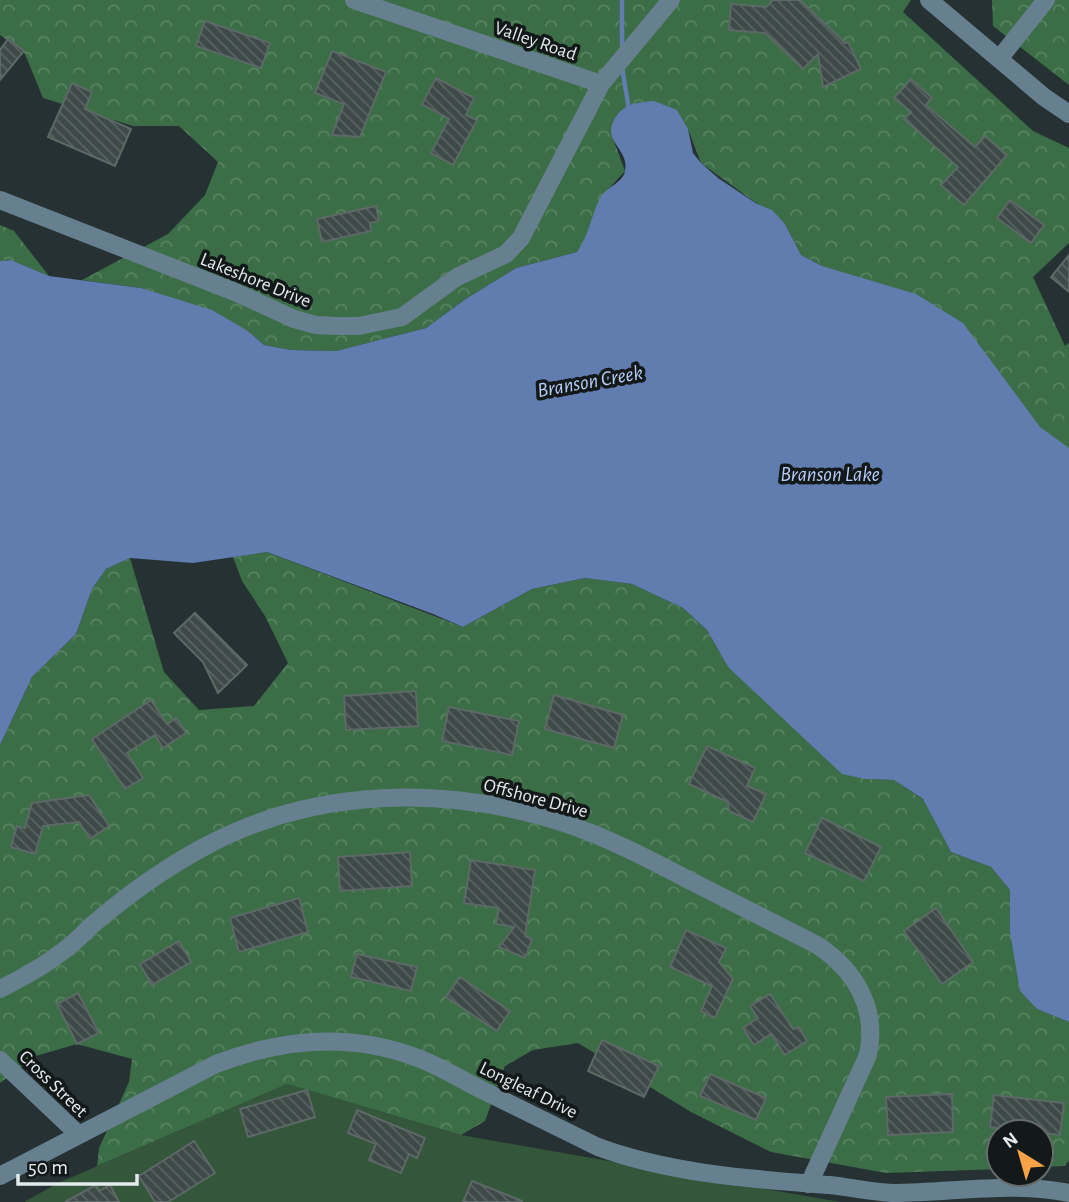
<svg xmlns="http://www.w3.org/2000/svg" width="1069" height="1202" viewBox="0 0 1069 1202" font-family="'Alegreya Sans',sans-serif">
<defs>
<pattern id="forest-crowns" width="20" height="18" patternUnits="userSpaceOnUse" patternTransform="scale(1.75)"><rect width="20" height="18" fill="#3b6e46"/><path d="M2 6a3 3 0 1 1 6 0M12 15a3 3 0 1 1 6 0" fill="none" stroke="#578361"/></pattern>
<pattern id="building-back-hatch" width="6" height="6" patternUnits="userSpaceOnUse" patternTransform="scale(1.75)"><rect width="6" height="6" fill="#3e4a47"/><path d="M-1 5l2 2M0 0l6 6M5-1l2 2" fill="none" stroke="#5a6462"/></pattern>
</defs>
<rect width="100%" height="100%" fill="#253133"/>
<path fill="#34563b" d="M 287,1084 L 461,1135 L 840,1202 L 24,1202 L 58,1183 Z"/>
<path fill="url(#forest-crowns)" d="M 0,0 L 911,0 L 903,12 L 1033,131 L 1069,148 L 1069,243 L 1033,277 L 1065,346 L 1069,343 L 1069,453 L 822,266 L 801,255 L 785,224 L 701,163 L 688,129 L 612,136 L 625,171 L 601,197 L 587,238 L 577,252 L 516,268 L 467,298 L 426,328 L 336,351 L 291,350 L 264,345 L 248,331 L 141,288 L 82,280 L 168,234 L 205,195 L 218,162 L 179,126 L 133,126 L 43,98 L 25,54 L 0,35 Z
M 992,0 L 1069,0 L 1069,85 L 993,26 Z
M 0,225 L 14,231 L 49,276 L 11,260 L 0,261 Z
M 267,552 L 463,627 L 532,589 L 585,578 L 632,584 L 683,608 L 707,630 L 728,667 L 865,779 L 894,780 L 924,800 L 951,852 L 991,867 L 1010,890 L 1010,932 L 1037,1009 L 1069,1022 L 1069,1160 L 1065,1166 L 1041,1167 L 1041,1132 L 999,1132 L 999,1169 L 886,1173 L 771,1152 L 691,1112 L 578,1043 L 533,1050 L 505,1066 L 485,1121 L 461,1135 L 287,1084 L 97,1166 L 99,1148 L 129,1082 L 132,1059 L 77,1044 L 36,1056 L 0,1083 L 0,745 L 32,677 L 76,634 L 92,589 L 106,569 L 130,558 L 164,672 L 199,710 L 254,706 L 288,663 L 265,616 L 242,581 L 233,557 Z"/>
<path fill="#617cae" d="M 654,101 L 677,110 L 688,129 L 693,153 L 701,163 L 718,178 L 757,204 L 772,210 L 785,224 L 801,255 L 822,266 L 916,294 L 963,323 L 1040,427 L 1069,448 L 1069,1022 L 1037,1009 L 1020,991 L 1010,932 L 1010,890 L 991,867 L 951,852 L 923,799 L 894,780 L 865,779 L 842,774 L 728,667 L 707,630 L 683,608 L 632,584 L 585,578 L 532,589 L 463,627 L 433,614 L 267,552 L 193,563 L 130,558 L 106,569 L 92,589 L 76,634 L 32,677 L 0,745 L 0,261 L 11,260 L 49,276 L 141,288 L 212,310 L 248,331 L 264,345 L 291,350 L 336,351 L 426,328 L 467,298 L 516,268 L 577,252 C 589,235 591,216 600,198 C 606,187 623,183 625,171 C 628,156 617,149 612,137 C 608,126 617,111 628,106 C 635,102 646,102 654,101 Z"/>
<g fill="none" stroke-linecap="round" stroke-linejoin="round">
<path stroke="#617cae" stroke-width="4.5" d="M 622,48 L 622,0
M 622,67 L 629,110"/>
</g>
<path fill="url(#building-back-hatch)" stroke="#5c6966" stroke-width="2" d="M 773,0 L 800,0 L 845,43 L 848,42 L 861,69 L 823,87 L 818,54 L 803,69 L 765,33 L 729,30 L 731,4 L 766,7 Z
M 205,21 L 270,43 L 261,68 L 196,46 Z
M 8,39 L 24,51 L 0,80 L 0,50 Z
M 332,51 L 386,72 L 360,137 L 332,135 L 344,104 L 315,93 Z
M 436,78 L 474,98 L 466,115 L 477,120 L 453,165 L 431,153 L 449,119 L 422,104 Z
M 911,79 L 932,98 L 926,105 L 975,147 L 985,136 L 1007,155 L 964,205 L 941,185 L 958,167 L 904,119 L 911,112 L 894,98 Z
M 72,83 L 92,92 L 85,109 L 131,129 L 115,166 L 48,137 Z
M 1010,200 L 1044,225 L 1031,243 L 997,218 Z
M 376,206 L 379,221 L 370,223 L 371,231 L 322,242 L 317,219 Z
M 1069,255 L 1069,292 L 1051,277 Z
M 195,613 L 247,665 L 218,693 L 203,662 L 174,633 Z
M 416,691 L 418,726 L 346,730 L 344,696 Z
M 554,695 L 623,715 L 614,748 L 545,729 Z
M 151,700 L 167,724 L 176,718 L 186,733 L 163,748 L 155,735 L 127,753 L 143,778 L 125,789 L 92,739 Z
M 449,707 L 519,721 L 512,755 L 442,741 Z
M 707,746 L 755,768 L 747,786 L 766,794 L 753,822 L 729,811 L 728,802 L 689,784 Z
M 89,795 L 109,826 L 90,839 L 79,822 L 43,826 L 35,854 L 11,847 L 17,826 L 25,828 L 32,803 Z
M 822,818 L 881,847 L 864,881 L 805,853 Z
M 410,852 L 412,886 L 340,891 L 338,857 Z
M 471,860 L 535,870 L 525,936 L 532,939 L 525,958 L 499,947 L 514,927 L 496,924 L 499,908 L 464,903 Z
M 299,898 L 308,932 L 239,952 L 230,918 Z
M 936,908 L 973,962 L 942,984 L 904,931 Z
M 686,930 L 726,948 L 719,962 L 733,979 L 715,1018 L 701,1011 L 712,986 L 670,967 Z
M 179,941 L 191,962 L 152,985 L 140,964 Z
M 357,954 L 417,967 L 411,991 L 351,977 Z
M 460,977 L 510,1011 L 497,1031 L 446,997 Z
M 78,993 L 99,1033 L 77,1044 L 57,1004 Z
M 770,994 L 793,1029 L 799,1027 L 807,1041 L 785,1055 L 771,1034 L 754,1045 L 743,1028 L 758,1018 L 750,1006 Z
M 602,1040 L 659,1066 L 644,1097 L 588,1071 Z
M 710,1074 L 766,1098 L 756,1120 L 700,1096 Z
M 307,1090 L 315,1117 L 248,1137 L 240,1109 Z
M 952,1094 L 953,1132 L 888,1135 L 886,1097 Z
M 994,1095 L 1064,1103 L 1060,1135 L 990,1127 Z
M 357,1110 L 425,1138 L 417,1158 L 409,1154 L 401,1173 L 369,1160 L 376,1144 L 348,1133 Z
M 194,1141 L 215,1173 L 168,1202 L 155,1202 L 139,1176 Z
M 472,1181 L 522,1201 L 522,1202 L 463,1202 Z
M 96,1185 L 99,1191 L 110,1185 L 119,1202 L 65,1202 Z"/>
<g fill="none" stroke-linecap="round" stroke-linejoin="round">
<path stroke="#66808f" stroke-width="18" d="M 354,0 L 601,84
M 929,0 L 1044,97 L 1069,114
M 999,59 L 1046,0
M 0,200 L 235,292 L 294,319 L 316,325 L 337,326 L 359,326 L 402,317 L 457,277 L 506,254 L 521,238 L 601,84 L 671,0
M 0,989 C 20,979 41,968 59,954 C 71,946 81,936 91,926 C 126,896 163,869 204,847 C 315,787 446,785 564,823 C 606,837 645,857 685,878 C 729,900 773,923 817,945 C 855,970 878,1008 868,1055 L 809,1184
M 0,1060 L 79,1135
M 0,1176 L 216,1064 C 281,1039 348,1032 415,1057 C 438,1065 460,1079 482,1090 C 521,1109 559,1128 598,1147 C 672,1174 751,1179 829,1185 C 850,1187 871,1192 893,1193 C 952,1193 1010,1181 1069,1193"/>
</g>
<g text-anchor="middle" stroke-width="7" stroke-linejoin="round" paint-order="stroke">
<g font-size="19" fill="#e3ebec" stroke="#131819">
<text transform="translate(536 40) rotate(19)" y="7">Valley Road</text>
<text transform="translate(256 279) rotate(22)" y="7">Lakeshore Drive</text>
<text transform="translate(536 797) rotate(15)" y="7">Offshore Drive</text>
<text transform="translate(54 1083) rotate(44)" y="7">Cross Street</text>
<text transform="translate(529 1089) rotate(26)" y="7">Longleaf Drive</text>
</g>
<g font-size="21" font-style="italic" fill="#b3ccf8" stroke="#131819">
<text transform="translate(590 381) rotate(-10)" y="7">Branson Creek</text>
<text x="830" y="481">Branson Lake</text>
</g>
</g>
<g transform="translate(1020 1153) rotate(323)"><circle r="33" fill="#131819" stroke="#666c6d" stroke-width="2"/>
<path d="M0-5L12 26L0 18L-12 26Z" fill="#f6a246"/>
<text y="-10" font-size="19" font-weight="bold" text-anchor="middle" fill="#e3ebec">N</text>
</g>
<path d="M18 1174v10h119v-10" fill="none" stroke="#e3ebec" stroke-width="3.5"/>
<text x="28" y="1174" font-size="21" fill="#e3ebec" stroke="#131819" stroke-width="5" paint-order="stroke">50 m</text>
</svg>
